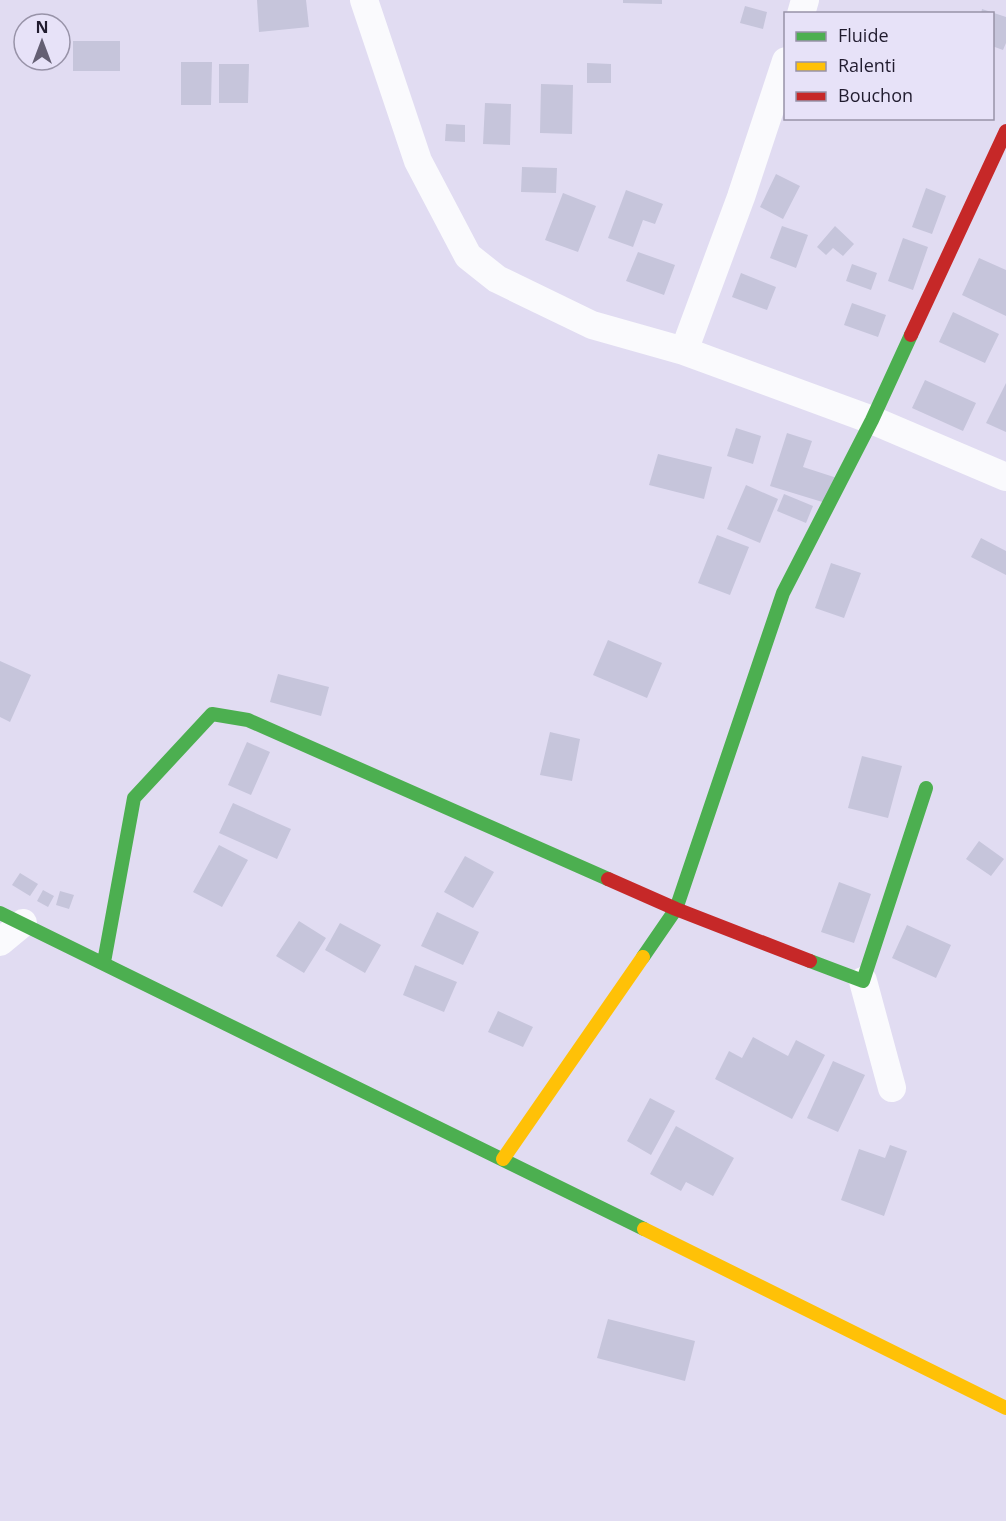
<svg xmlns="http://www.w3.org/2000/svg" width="1006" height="1521" viewBox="0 0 1006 1521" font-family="'Open Sans',sans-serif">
<rect width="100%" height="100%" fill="#e1dcf2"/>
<path fill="#c6c5db" d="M 257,0 L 306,0 L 309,27 L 259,32 Z
M 623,0 L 662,0 L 662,4 L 623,3 Z
M 745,6 L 767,12 L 763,29 L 740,23 Z
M 982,9 L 1006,17 L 1006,43 L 1003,50 L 992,46 L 992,14 L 981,14 Z
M 73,41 L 120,41 L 120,71 L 73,71 Z
M 181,62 L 212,62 L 211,105 L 181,105 Z
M 587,63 L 611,64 L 611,83 L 587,83 Z
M 219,64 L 249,64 L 248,103 L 219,103 Z
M 541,84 L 573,85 L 572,134 L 540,133 Z
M 485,103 L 511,104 L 510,145 L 483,144 Z
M 446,124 L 465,125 L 465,142 L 445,141 Z
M 522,167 L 557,168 L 556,193 L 521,192 Z
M 776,174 L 800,186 L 783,219 L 760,207 Z
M 926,188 L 946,196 L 932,234 L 912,227 Z
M 626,190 L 663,204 L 655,224 L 643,220 L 633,247 L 608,238 Z
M 563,193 L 596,206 L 578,252 L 545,240 Z
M 782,226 L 808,235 L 796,268 L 770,258 Z
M 835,226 L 854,244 L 843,256 L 833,248 L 826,255 L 817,247 Z
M 903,238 L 928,247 L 913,290 L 888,281 Z
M 638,252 L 675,265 L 664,295 L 626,281 Z
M 979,258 L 1006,270 L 1006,316 L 962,295 Z
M 852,264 L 877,273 L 871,290 L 846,281 Z
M 741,273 L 776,287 L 767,310 L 732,297 Z
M 852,303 L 886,315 L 878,337 L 844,325 Z
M 953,312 L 999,334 L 985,363 L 939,342 Z
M 925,380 L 976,403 L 963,431 L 912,408 Z
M 1006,383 L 1006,432 L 986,423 Z
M 736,428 L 761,436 L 753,464 L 727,456 Z
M 787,433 L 812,441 L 803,467 L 837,478 L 829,504 L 770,486 Z
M 658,454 L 712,467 L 704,499 L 649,485 Z
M 746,485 L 778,499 L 760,543 L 727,529 Z
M 784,494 L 813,506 L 806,523 L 777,511 Z
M 717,535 L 749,547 L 730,595 L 698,583 Z
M 981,538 L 1006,551 L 1006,575 L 971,557 Z
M 831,563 L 861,573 L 844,618 L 815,608 Z
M 608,640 L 662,663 L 647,698 L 593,675 Z
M 0,661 L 31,675 L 10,722 L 0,717 Z
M 278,674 L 329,687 L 321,716 L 270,702 Z
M 550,732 L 580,739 L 572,781 L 540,775 Z
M 247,742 L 270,752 L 251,795 L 228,785 Z
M 862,756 L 902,766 L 888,818 L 848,808 Z
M 233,803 L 291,829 L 277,859 L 219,833 Z
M 979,841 L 1004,859 L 991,876 L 966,859 Z
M 219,845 L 248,860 L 222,907 L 193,892 Z
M 465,856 L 494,872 L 473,908 L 444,892 Z
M 20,873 L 38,884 L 30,896 L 12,885 Z
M 839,882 L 871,894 L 854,943 L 821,932 Z
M 43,890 L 54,896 L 48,907 L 37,901 Z
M 60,891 L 74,895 L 69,909 L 56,905 Z
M 437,912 L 479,932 L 463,965 L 421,946 Z
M 299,921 L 326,938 L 304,973 L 276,956 Z
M 340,923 L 381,945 L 365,973 L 325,950 Z
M 907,925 L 951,945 L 936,978 L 892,958 Z
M 415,965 L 457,982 L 444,1012 L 403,995 Z
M 498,1011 L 533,1027 L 523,1047 L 488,1032 Z
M 753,1037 L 788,1056 L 796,1040 L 825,1055 L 792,1119 L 715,1079 L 729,1051 L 742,1058 Z
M 833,1061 L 865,1075 L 838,1132 L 807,1118 Z
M 650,1098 L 675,1111 L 651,1155 L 627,1141 Z
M 676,1126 L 734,1158 L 713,1196 L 686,1182 L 681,1191 L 650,1174 Z
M 890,1145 L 907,1151 L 884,1216 L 841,1200 L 859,1149 L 885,1158 Z
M 608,1319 L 695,1341 L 685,1381 L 597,1358 Z"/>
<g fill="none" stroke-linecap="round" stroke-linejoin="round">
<path stroke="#fafafd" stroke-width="28" d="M 364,0 L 418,161 L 468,256 L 497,279 L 592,325 L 684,351 L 872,420 L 1006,477
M 801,14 L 805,0
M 684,351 L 741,197 L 786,61
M 0,942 L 23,923
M 863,981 L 892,1088"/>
<path stroke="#4caf50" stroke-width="14" d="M 0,913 L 644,1229
M 643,957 L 676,909 L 783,593 L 872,420 L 911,335
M 810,961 L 863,981 L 926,788
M 104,962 L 134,798 L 212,714 L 248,720 L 608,879"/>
<path stroke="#ffc107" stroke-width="14" d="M 503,1159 L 643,957
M 644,1229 L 1006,1408"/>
<path stroke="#c62828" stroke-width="14" d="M 911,335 L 1006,131
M 608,879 L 676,909 L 810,961"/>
</g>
<rect x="784" y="12" width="210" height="108" fill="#e7e2f8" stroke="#9893a8" stroke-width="1.5"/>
<rect x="796" y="32" width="30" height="9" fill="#4caf50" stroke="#9893a8" stroke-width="1.5"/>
<text x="838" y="42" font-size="18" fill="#211c2f">Fluide</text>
<rect x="796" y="62" width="30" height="9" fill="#ffc107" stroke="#9893a8" stroke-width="1.5"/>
<text x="838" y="72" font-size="18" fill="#211c2f">Ralenti</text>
<rect x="796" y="92" width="30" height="9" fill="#c62828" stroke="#9893a8" stroke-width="1.5"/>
<text x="838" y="102" font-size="18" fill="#211c2f">Bouchon</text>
<g transform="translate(42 42)"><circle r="28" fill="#e7e2f8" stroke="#9893a8" stroke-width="1.5"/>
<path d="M0-4.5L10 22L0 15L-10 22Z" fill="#645f73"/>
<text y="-9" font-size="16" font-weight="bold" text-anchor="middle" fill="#211c2f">N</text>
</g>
</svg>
